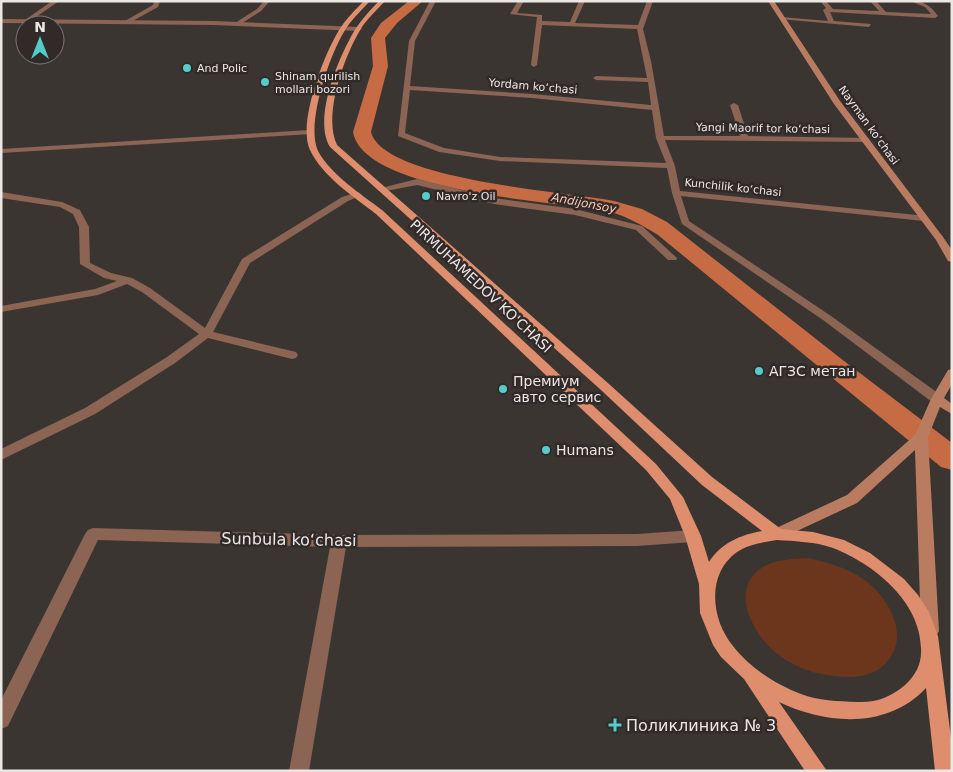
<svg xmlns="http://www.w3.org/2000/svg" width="953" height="772" viewBox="0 0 953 772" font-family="'DejaVu Sans',sans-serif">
<rect width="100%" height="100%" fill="#3b3532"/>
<path fill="#6c361d" d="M 808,558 C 831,563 855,570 873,587 C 895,609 909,642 883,666 C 875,673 862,677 851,677 C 825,677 801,671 780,656 C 753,637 725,585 767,565 C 780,559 793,559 808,558 Z"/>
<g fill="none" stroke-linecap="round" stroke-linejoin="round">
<path fill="#c66b43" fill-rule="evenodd" d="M 409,1 L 423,1 L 397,23 L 385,38 L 388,66 L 371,132 C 383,180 568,192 614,201 L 642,209 L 667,222 L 844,361 L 952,443 L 952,470 L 941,467 L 658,235 C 643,226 627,216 610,212 C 559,201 364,193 353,132 L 373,66 L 371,38 L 381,23 Z"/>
<path fill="#8b6453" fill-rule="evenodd" d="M 52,1 L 59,1 L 29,22 L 25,22 L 25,20 Z
M 154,1 L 160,1 L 158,7 L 129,23 L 125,23 L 125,21 L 153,5 Z
M 264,1 L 270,1 L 261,11 L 239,25 L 235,25 L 235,23 L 257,9 Z
M 430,1 L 436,1 L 415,41 L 410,86 L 532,94 L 651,105 L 648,82 L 596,80 L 593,78 L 596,76 L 647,78 L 637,29 L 542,25 L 537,65 L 534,67 L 531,65 L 537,17 L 510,14 L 518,1 L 524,1 L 517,13 L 542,15 L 542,21 L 570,22 L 579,1 L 585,1 L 575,23 L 638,25 L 647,1 L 653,1 L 643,29 L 651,61 L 664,136 L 740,136 L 730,105 L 734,103 L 738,105 L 748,136 L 868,138 L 869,140 L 865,142 L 665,140 L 675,166 L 680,191 L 927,216 L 927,220 L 924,221 L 681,196 L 689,221 L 831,316 L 942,396 L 943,399 L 942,402 L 932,402 L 823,320 L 682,224 L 672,193 L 667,168 L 500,161 L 439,152 L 398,136 L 409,41 ZM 410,90 L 532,98 L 652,110 L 656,138 L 666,163 L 500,157 L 444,148 L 405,133 Z
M 820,1 L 826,1 L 833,9 L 879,11 L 870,1 L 876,1 L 886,12 L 931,14 L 925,7 L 910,1 C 924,1 930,5 938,16 L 935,18 L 830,12 L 834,21 L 871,24 L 869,27 L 779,19 L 782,17 L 828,21 L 823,10 L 826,8 Z
M 309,130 L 313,132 L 312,134 L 1,153 L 1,149 Z
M 417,179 L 494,198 L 575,209 L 642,226 L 677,258 L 676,260 L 668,260 L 636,230 L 575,215 L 494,204 L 417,185 L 381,192 L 377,189 Z
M 1,192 L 62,202 L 80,210 L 89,227 L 90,263 L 111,273 L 132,278 L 150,288 L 205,328 L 242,259 L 342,197 L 358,192 L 362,195 L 348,201 L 250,263 L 213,332 L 296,352 L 298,355 L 296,358 L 292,359 L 208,338 L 175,363 L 95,414 L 1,460 L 1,449 L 85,408 L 167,357 L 199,334 L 142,292 L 127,284 L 98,295 L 1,312 L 1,306 L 95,289 L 117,281 L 104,278 L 80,264 L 79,227 L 73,214 L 60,207 L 1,198 Z
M 93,528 L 339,535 L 637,534 L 693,530 L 698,532 L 701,536 L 698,540 L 693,542 L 637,546 L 346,547 L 309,771 L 289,771 L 330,547 L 98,540 L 8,726 L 1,729 L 1,700 L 85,534 L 88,530 Z"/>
<path fill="#8b6453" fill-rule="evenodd" d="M 1,19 L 214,21 L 359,27 L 362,29 L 359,31 L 214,25 L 1,23 Z"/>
<path fill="#ba7c61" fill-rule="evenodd" d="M 768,1 L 774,1 L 840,101 L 943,237 L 952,250 L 952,262 L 948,261 L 936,240 L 834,104 Z
M 952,369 L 952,384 L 944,398 L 952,404 L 952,414 L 940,407 L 928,437 L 939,631 L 936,636 L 930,638 L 924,636 L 921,631 L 915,450 L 857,503 L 782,538 L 777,540 L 772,538 L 769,534 L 772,530 L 847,495 L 915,435 L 931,399 L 948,370 Z"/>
<path fill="#de8e6c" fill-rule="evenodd" d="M 364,1 L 370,1 C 362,10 353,18 347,27 C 331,50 305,124 318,151 C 331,175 361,194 382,210 L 656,464 L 683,497 L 701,536 L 709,562 C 721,543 740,535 762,531 L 702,485 L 601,390 L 330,147 C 312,118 340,54 356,28 C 363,18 371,9 379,1 L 385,1 C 378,9 370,16 364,24 C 346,50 322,115 337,145 L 609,384 L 712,477 L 781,529 L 813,532 L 844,540 L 870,553 L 904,579 L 918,595 L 929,612 L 938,636 L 952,746 L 952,771 L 935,771 L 926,688 C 888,729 827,725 779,702 L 827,771 L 805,771 L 744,679 L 721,657 L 713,645 L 700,613 L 699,584 L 685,536 L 670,499 L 646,470 L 376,214 C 353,196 323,177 310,150 C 297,123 325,51 341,27 C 347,18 356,9 364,1 ZM 777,540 C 795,541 816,542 833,548 C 874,564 920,601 921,648 C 922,663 916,675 905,685 C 891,697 876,703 857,702 C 838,701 818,701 801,694 C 776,685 749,667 733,646 C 711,619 706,574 737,552 C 749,544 764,542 777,540 Z"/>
</g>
<g fill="#53cdcb" stroke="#312a28" stroke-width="2">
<circle cx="187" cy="68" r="5"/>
<circle cx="265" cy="82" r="5"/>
<circle cx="426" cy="196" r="5"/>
<circle cx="759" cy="371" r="5"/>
<circle cx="503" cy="389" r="5"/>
<circle cx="546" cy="450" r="5"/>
<path d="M612.5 717.5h5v5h5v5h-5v5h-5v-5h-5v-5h5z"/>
</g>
<g text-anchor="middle" stroke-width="5" stroke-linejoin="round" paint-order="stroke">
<g font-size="11" fill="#ebe7e5" stroke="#312a28" text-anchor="start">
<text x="197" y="72">And Polic</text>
<text x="275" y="80">Shinam qurilish<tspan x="275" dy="13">mollari bozori</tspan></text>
<text x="436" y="200">Navro'z Oil</text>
</g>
<g font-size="11" fill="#ebe7e5" stroke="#312a28">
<text transform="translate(533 86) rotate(5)" y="4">Yordam koʻchasi</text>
<text transform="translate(869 125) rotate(54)" y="4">Nayman koʻchasi</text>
<text transform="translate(763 128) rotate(1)" y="4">Yangi Maorif tor koʻchasi</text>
<text transform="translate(733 187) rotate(6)" y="4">Kunchilik koʻchasi</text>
</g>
<g font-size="12" font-style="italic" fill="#fbcab5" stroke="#312a28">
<text transform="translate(584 203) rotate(11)" y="4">Andijonsoy</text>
</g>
<g font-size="14" fill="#ebe7e5" stroke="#312a28">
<text transform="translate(481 286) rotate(43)" y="5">PIRMUHAMEDOV KO'CHASI</text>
</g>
<g font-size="14" fill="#ebe7e5" stroke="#312a28" text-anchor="start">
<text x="769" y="376">АГЗС метан</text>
<text x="513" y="386">Премиум<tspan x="513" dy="16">авто сервис</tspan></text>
<text x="556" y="455">Humans</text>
</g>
<g font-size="16" fill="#ebe7e5" stroke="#312a28">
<text transform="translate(289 539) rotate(1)" y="6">Sunbula koʻchasi</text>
</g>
<g font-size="16" fill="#ebe7e5" stroke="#312a28" text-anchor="start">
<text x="626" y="731">Поликлиника № 3</text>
</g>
</g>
<rect width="953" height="772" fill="none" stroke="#ebe7e5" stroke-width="5"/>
<g transform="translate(40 40)"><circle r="24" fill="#312a28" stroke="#7b7674"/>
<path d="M0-4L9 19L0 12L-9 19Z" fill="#53cdcb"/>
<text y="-8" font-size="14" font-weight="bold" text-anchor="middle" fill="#ebe7e5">N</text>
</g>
</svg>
